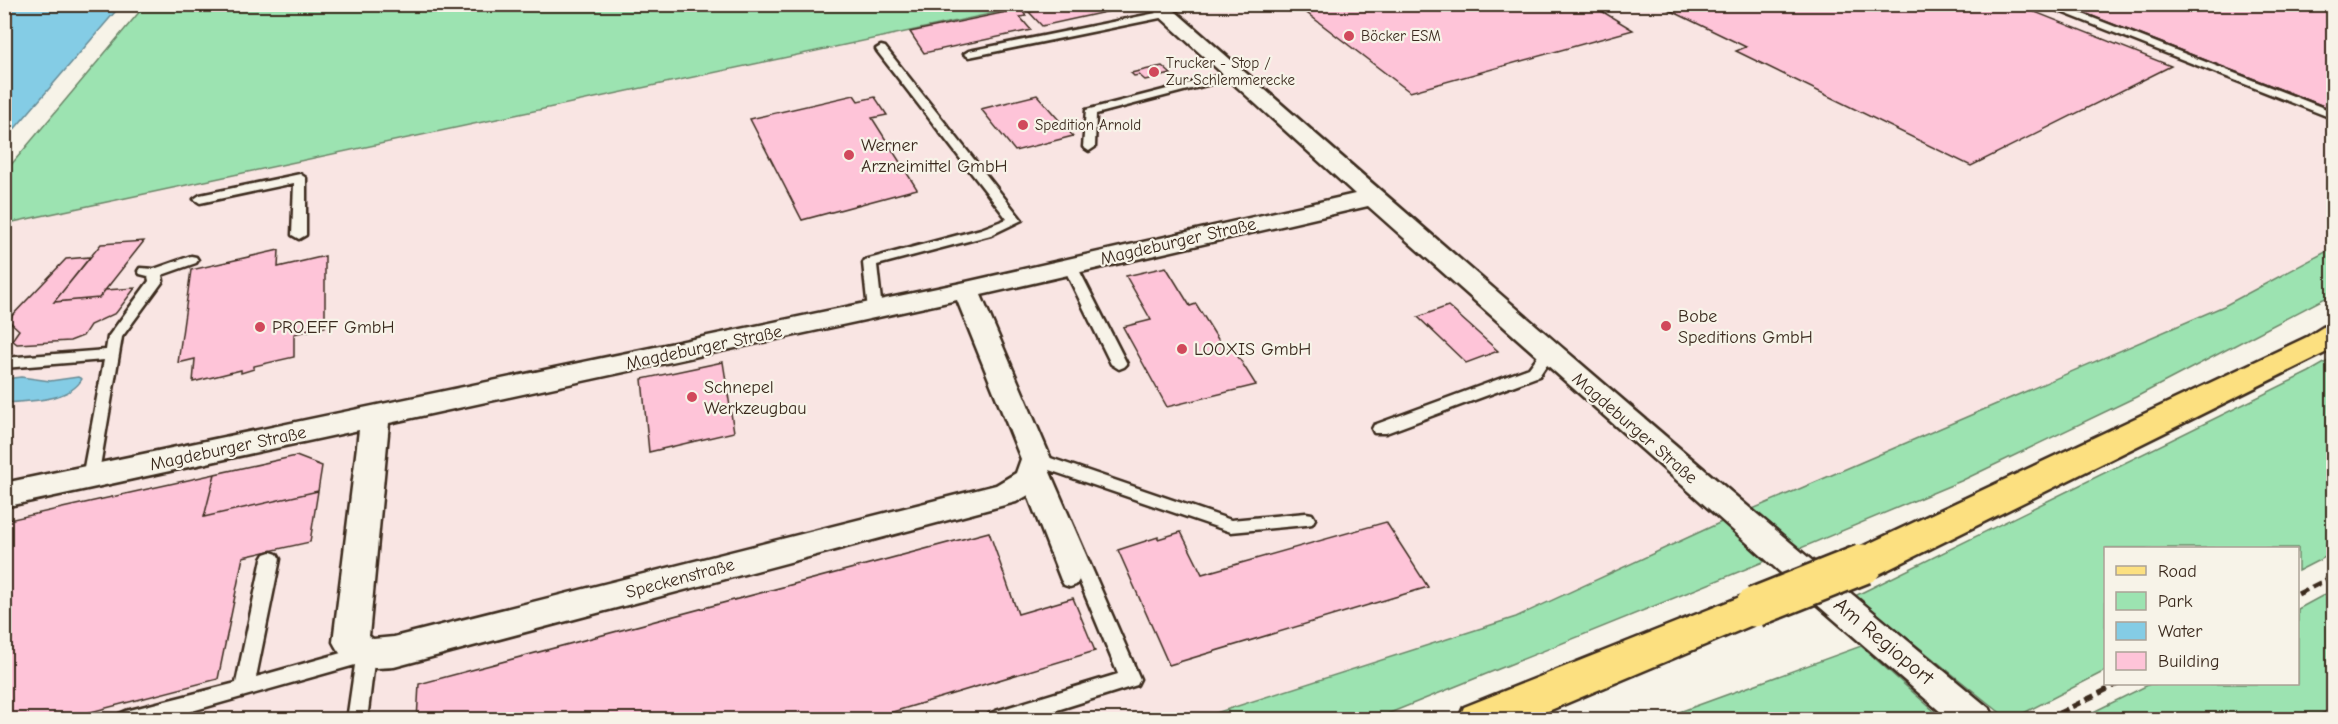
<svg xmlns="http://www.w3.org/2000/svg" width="2338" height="724" viewBox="0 0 2338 724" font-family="'Comic Neue',sans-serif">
<rect width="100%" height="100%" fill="#f7f3e8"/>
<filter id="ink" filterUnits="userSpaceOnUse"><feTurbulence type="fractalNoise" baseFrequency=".0167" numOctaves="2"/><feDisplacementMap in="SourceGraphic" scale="12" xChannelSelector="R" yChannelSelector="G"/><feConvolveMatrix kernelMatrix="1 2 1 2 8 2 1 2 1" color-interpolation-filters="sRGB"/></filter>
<g filter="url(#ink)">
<path fill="#f9e5e3" d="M 1032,5 L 2333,5 L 2333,248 L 2224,306 L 1708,528 L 1516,617 L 1194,719 L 5,719 L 4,231 L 13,222 Z"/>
<path fill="#9ce3b1" stroke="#6c8668" stroke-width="1.5" d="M 146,4 L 1032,4 L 1032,5 L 13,222 L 5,231 L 5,172 Z
M 2333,248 L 2333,294 L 2136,397 L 1961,481 L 1794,551 L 1748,511 L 2224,306 Z
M 2333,358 L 2333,553 L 2298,571 L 2298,548 L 2106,548 L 2105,671 L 2012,719 L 2008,719 L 1855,596 L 2309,372 Z
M 1728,519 L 1773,558 L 1375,719 L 1194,720 L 1516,617 Z
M 2333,590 L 2333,707 L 2314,719 L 2079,719 L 2150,684 L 2298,684 L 2298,609 Z
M 1861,646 L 1943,719 L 1660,719 Z"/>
<path fill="#84cce5" stroke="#678b95" stroke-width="1.5" d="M 5,4 L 121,5 L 5,140 L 4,5 Z
M 21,377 L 50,381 L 78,377 L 82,379 C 69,402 28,401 5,403 L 5,379 Z"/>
<path fill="#fec4d8" stroke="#3b2a1e" stroke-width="1.5" d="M 1056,4 L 1114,4 L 1119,9 L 1042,26 L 1029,12 L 1057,6 Z
M 1295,4 L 1590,4 L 1633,30 L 1410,92 Z
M 1657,4 L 2015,4 L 2171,66 L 1971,166 L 1736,51 L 1746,47 Z
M 2061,4 L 2334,4 L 2334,110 Z
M 1021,9 L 1026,16 L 1020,17 L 1031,30 L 924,53 L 910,32 Z
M 1162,66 L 1171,74 L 1145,80 L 1139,75 L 1134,76 L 1131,73 Z
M 854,95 L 858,101 L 875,97 L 887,115 L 872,118 L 917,189 L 802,220 L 750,119 Z
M 1037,95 L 1073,136 L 1015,151 L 981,109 Z
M 144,241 L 99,298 L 54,302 L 101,244 Z
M 279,250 L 278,267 L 325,256 L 325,327 L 294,334 L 294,357 L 254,366 L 254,369 L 241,373 L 241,370 L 193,382 L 195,359 L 178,363 L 191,270 Z
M 90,257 L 54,302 L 99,298 L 105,290 L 135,288 L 116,313 L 90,325 L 83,336 L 70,341 L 17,344 L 12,340 L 19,330 L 8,320 L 66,259 Z
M 1166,267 L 1190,306 L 1196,304 L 1224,349 L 1232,347 L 1256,385 L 1167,407 L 1123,327 L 1151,320 L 1126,276 Z
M 1448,306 L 1498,351 L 1466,363 L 1418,317 Z
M 723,362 L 734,432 L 649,452 L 642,379 Z
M 296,456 L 322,466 L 318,491 L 204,517 L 215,474 Z
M 215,474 L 204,517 L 318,491 L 310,542 L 243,557 L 218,679 L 60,720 L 4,720 L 4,521 Z
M 1386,522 L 1428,587 L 1169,665 L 1118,550 L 1158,537 L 1158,539 L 1181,532 L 1202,574 Z
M 989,532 L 1018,614 L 1073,598 L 1095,651 L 866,720 L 417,720 L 419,684 Z"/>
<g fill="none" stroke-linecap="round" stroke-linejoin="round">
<defs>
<path id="lane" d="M 2041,4 L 2057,4 L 2334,112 L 2334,119 Z
M 1166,11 L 1170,12 L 1170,16 L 969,57 L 964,54 L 969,51 Z
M 881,46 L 885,47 L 1022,220 L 991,235 L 877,265 L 882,310 L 875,314 L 868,310 L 863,263 L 865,260 L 981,229 L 1007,219 L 877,51 L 876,49 Z
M 1233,72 L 1237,73 L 1237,77 L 1096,114 L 1095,147 L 1089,151 L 1083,147 L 1086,110 Z
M 300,174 L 306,178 L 306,235 L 299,239 L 292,235 L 294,183 L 200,203 L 194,199 L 200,195 Z
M 191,256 L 196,257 L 198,260 L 196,263 L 162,275 L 163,281 L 122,337 L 98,478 L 96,482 L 84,482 L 82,478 L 104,360 L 4,368 L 4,358 L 106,350 L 108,337 L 149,281 L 148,276 L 140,274 L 138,271 L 140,268 L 154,269 Z
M 1070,262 L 1077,266 L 1127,364 L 1124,367 L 1119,369 L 1111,364 L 1063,266 Z
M 1548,347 L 1555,352 L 1539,376 L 1386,433 L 1374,433 L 1372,429 L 1374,425 L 1529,368 L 1543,349 Z
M 1036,453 L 1231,520 L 1306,513 L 1312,514 L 1315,519 L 1312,524 L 1306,525 L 1231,532 L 1049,470 L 1140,679 L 1137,685 L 1025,720 L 986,720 L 989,714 L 996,711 L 1118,674 L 1076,573 L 1079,580 L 1076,585 L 1070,587 L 1064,585 L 1061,580 L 1022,480 L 1024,476 L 1035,476 L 1028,459 L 1030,455 Z
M 271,552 L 277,554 L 280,559 L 256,677 L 366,646 L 373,649 L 375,654 L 367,720 L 347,720 L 355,665 L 160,720 L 116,720 L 119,714 L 126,711 L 236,683 L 262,559 L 265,554 Z"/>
<path id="street" d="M 1146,4 L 1167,4 C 1439,242 1711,479 1990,709 L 1995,720 L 1950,720 L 1806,595 L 1368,206 L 981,295 L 1051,459 L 1041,488 L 1016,502 L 394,667 C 366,669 347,670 333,642 L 359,430 L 4,507 L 4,483 L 966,282 L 1355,194 ZM 957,300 L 1021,459 L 1016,473 L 996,485 L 394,637 L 373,639 L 369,636 L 389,423 Z"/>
<path id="primary" d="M 2334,324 L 2334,349 L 2329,351 L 1877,575 L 1863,579 L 1849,575 L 1844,564 L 1849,553 L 2307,337 L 2323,327 Z
M 1755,591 L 1769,596 L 1775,607 L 1769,618 L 1527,720 L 1458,720 L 1464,707 Z"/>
</defs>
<use href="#lane" stroke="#3b2a1e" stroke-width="5"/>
<use href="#street" stroke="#3b2a1e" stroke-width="5"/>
<use href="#primary" stroke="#3b2a1e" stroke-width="5"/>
<use href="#lane" fill="#f7f3e8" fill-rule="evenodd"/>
<use href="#street" fill="#f7f3e8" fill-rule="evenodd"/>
<use href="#primary" fill="#fce080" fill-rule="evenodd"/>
<path stroke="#3b2a1e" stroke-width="5" stroke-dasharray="10 5" stroke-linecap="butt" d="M 2298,594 L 2334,576
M 2045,720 L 2118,684"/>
<defs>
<path id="primary-bridge" d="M 1755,607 L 1863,564"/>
</defs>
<use href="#primary-bridge" stroke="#3b2a1e" stroke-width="44" stroke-linecap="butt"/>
<use href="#primary-bridge" stroke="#fce080" stroke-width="39"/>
</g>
</g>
<g fill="#d1495b" stroke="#f7f3e8" stroke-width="2">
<circle cx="1349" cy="36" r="6"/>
<circle cx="1154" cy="72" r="6"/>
<circle cx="1023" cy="125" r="6"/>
<circle cx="849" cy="155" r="6"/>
<circle cx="1666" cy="326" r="6"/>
<circle cx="260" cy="327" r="6"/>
<circle cx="1182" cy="349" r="6"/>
<circle cx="692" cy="397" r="6"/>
</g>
<g text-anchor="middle" stroke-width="4.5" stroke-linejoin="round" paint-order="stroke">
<g font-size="15" fill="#3b2a1e" stroke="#f7f3e8" text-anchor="start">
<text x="1361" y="41">Böcker ESM</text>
<text x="1166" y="68">Trucker - Stop /<tspan x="1166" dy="17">Zur Schlemmerecke</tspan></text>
<text x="1035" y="130">Spedition Arnold</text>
</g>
<g font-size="18" fill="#3b2a1e" stroke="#f7f3e8" text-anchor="start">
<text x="861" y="151">Werner<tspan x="861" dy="21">Arzneimittel GmbH</tspan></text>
<text x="1678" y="322">Bobe<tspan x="1678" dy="21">Speditions GmbH</tspan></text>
<text x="272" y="333">PRO.EFF GmbH</text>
<text x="1194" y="355">LOOXIS GmbH</text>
<text x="704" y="393">Schnepel<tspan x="704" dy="21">Werkzeugbau</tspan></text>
</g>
<g font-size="18" fill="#3b2a1e" stroke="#f7f3e8">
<text transform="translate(1178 241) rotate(-13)" y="6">Magdeburger Straße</text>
<text transform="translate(704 347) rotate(-12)" y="6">Magdeburger Straße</text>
<text transform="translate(1635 428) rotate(41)" y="6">Magdeburger Straße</text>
<text transform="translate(228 448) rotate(-12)" y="6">Magdeburger Straße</text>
<text transform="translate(680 578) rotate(-15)" y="6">Speckenstraße</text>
</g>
<g font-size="21" fill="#3b2a1e" stroke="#f7f3e8">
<text transform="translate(1884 641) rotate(40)" y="7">Am Regioport</text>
</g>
</g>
<rect width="2338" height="724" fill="none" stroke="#f7f3e8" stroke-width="24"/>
<rect x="12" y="12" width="2314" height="700" fill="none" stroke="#3b2a1e" stroke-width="2" filter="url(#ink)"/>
<rect x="2104" y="547" width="195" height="138" fill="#f7f3e8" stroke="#aca397" stroke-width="1.5"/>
<rect x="2116" y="566" width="30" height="9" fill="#fce080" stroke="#aca397" stroke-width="1.5"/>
<text x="2158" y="577" font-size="18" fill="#3b2a1e">Road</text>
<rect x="2116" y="592" width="30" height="18" fill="#9ce3b1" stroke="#aca397" stroke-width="1.5"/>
<text x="2158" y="607" font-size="18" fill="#3b2a1e">Park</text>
<rect x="2116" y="622" width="30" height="18" fill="#84cce5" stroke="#aca397" stroke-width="1.5"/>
<text x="2158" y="637" font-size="18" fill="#3b2a1e">Water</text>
<rect x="2116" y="652" width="30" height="18" fill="#fec4d8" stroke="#aca397" stroke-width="1.5"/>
<text x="2158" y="667" font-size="18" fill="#3b2a1e">Building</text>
</svg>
